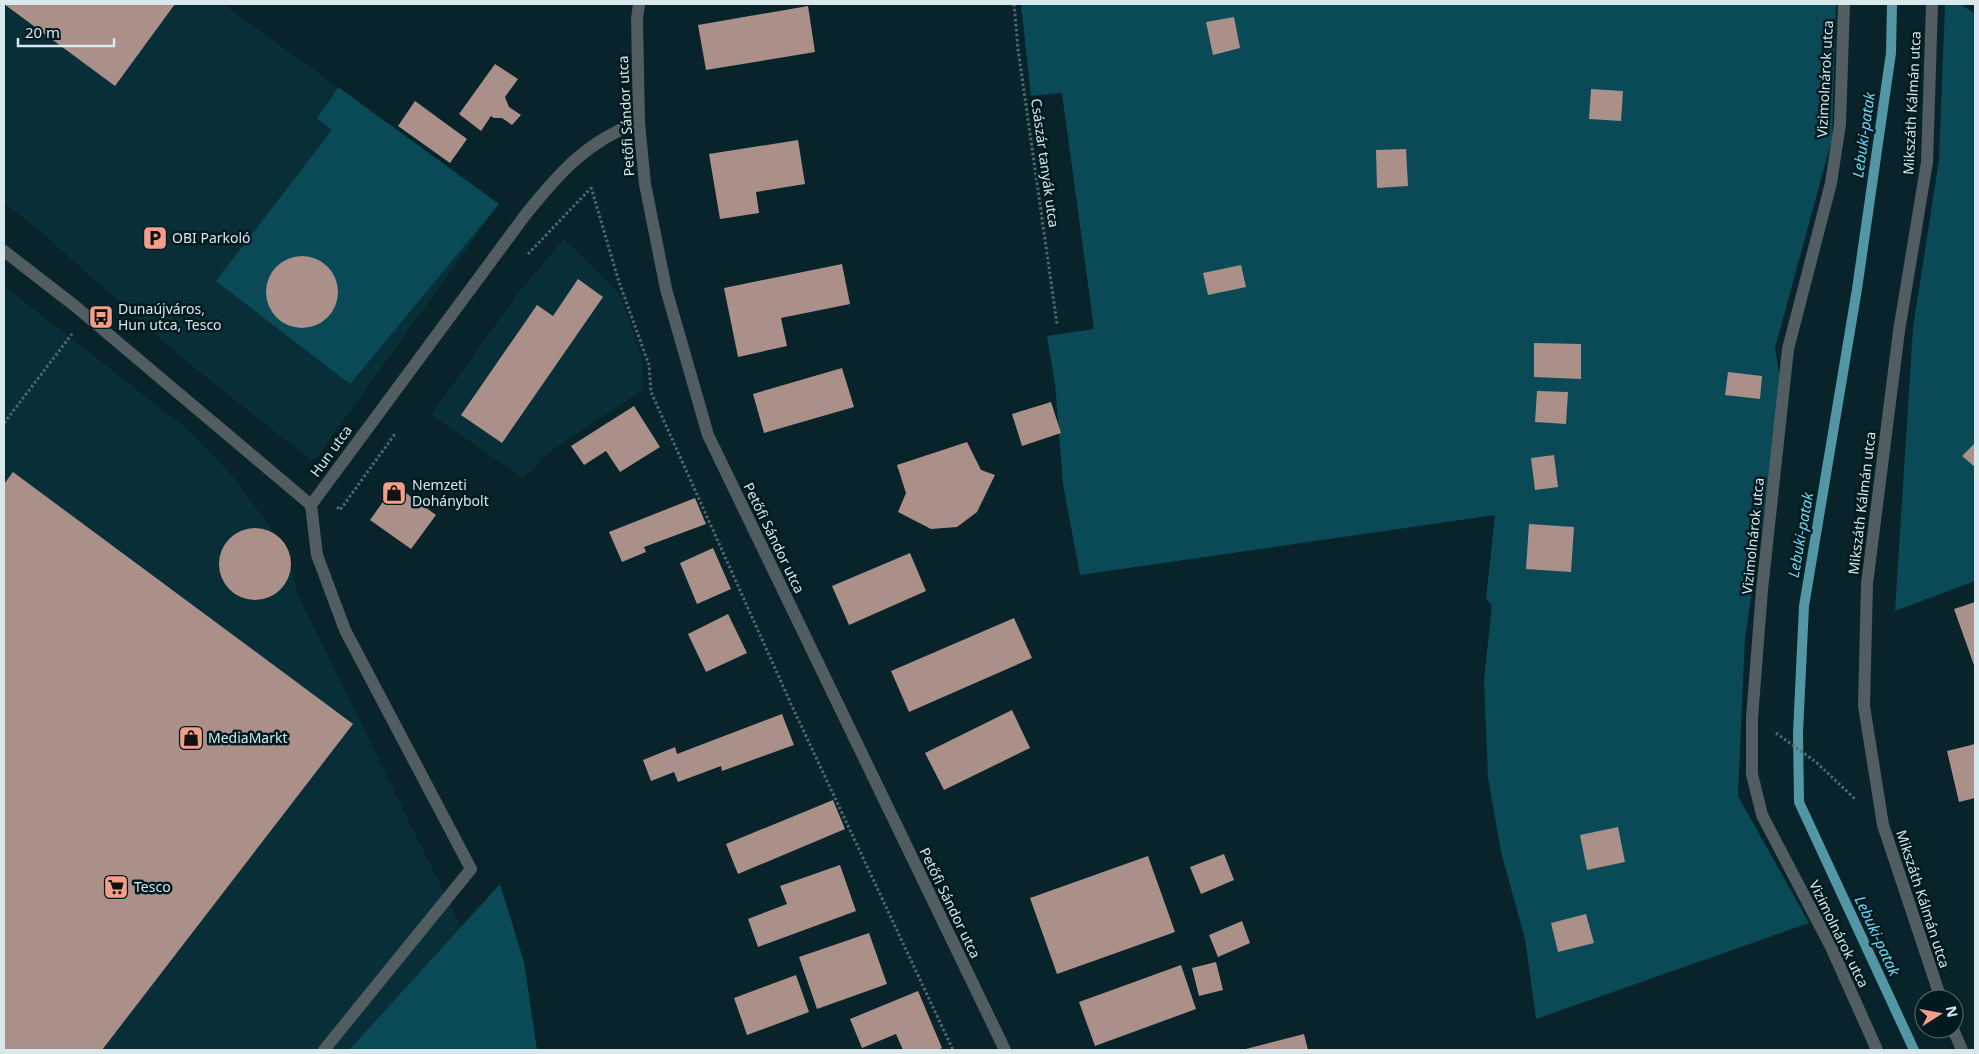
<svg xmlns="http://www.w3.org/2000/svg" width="1979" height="1054" viewBox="0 0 1979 1054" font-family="'Noto Sans',sans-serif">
<rect width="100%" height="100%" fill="#08232a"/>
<path fill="#082f38" d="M 4,4 L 223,4 L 499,204 L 318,456 L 311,460 L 187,362 L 34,226 L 4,203 Z
M 564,239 L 619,292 L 642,358 L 643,390 L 548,453 L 524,478 L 431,415 L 518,293 Z
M 4,286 L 191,432 L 233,477 L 271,528 L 293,573 L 298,595 L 461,927 L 349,1050 L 4,1050 Z"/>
<path fill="#0a4a57" d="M 1021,4 L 1836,4 L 1832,139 L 1775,348 L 1782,390 L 1745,638 L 1738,796 L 1809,923 L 1536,1019 L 1525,939 L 1501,852 L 1488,778 L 1484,680 L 1492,605 L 1486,599 L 1495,515 L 1080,575 L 1063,484 L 1055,384 L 1047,336 L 1094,329 L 1062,93 L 1031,96 Z
M 1945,4 L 1960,4 L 1975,14 L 1975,581 L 1895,611 L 1913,328 L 1939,160 Z
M 338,87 L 499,204 L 350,384 L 216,281 L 332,130 L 317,118 L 332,97 Z
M 500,884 L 524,962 L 537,1050 L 349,1050 Z"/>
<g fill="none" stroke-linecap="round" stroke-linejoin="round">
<path stroke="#5397a5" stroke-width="10" d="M 1892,4 L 1891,53 L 1857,289 L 1804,606 L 1798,733 L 1799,802 L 1914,1050"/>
</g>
<path fill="#ab9089" d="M 4,4 L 175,4 L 115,86 Z
M 808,6 L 815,52 L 706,70 L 698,25 Z
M 1234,17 L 1240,48 L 1213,55 L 1206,22 Z
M 495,64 L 518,79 L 505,97 L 509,107 L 521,115 L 512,125 L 502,118 L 494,118 L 491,116 L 481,131 L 459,114 Z
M 1591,89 L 1623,91 L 1621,121 L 1589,119 Z
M 415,101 L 467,139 L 450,163 L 398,126 Z
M 798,140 L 805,184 L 756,192 L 759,213 L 720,219 L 709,154 Z
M 1406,149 L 1408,186 L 1377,188 L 1376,150 Z
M266 292a36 36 0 1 1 72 0a36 36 0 1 1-72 0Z
M 842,264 L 850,304 L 781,318 L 787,346 L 738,357 L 724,288 Z
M 1241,265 L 1246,287 L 1208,295 L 1203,273 Z
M 578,279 L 603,297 L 502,443 L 461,415 L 537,305 L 553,316 Z
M 1534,343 L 1581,344 L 1581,379 L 1534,377 Z
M 842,368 L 854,407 L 764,433 L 753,394 Z
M 1728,372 L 1762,376 L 1760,399 L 1725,395 Z
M 1537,391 L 1568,392 L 1566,424 L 1535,422 Z
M 1051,402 L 1061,433 L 1022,446 L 1012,414 Z
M 634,406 L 660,447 L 620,472 L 606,451 L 584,465 L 571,446 Z
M 967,442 L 981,470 L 995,475 L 977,512 L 957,527 L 931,529 L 898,512 L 906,493 L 897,465 Z
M 1975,443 L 1975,467 L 1962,456 Z
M 1554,455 L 1558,487 L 1535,490 L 1531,458 Z
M 13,472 L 353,724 L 102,1050 L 4,1050 L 4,484 Z
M 395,485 L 436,515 L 411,549 L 370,520 Z
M 695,498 L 706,524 L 644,547 L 646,552 L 622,562 L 609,532 Z
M 1529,524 L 1574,527 L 1571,572 L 1526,569 Z
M219 564a36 36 0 1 1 72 0a36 36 0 1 1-72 0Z
M 713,548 L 731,589 L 697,604 L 680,563 Z
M 910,553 L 926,591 L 849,625 L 832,586 Z
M 1975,602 L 1975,668 L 1954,609 Z
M 728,614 L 747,653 L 706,672 L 688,634 Z
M 1014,618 L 1032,658 L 909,712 L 891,671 Z
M 1012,710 L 1030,748 L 944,790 L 925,753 Z
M 782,714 L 794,745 L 722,771 L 721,766 L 678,782 L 674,772 L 651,781 L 643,760 L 675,747 L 677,754 Z
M 1975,744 L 1975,798 L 1959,802 L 1947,751 Z
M 833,800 L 845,829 L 738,874 L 726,844 Z
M 1618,827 L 1625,862 L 1587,870 L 1580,835 Z
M 1224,854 L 1234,880 L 1201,894 L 1190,867 Z
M 1148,856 L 1175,932 L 1057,974 L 1030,898 Z
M 840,865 L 856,911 L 758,947 L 748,919 L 787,904 L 780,886 Z
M 1586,914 L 1594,943 L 1558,952 L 1551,923 Z
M 1242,921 L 1250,943 L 1218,957 L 1209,935 Z
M 869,933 L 887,984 L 817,1009 L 799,957 Z
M 1216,962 L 1223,990 L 1199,996 L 1192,968 Z
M 1181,965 L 1196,1009 L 1095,1046 L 1079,1002 Z
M 796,975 L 809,1012 L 747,1035 L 734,998 Z
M 918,991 L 942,1048 L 938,1050 L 903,1050 L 896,1034 L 862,1048 L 850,1019 Z
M 1304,1034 L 1308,1050 L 1242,1050 Z"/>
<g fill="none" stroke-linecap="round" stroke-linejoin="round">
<path stroke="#51686e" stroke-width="3" stroke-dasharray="2.5 2.5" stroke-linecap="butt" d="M 1014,4 L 1018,49 L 1057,324
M 591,187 L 619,282 L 649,365 L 651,392 L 791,704 L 953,1050
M 528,254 L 591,188
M 4,423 L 72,334
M 337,507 L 340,510 L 395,434
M 1776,733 L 1816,762 L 1855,799"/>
<path stroke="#515d60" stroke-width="12" d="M 639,4 L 637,19 L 639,122 L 645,184 L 666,289 L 708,435 L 1005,1050
M 1844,4 L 1840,124 L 1831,183 L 1788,349 L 1762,590 L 1752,718 L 1752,774 L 1762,815 L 1831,947 L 1877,1050
M 1932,4 L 1927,162 L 1899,331 L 1867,584 L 1864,706 L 1883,825 L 1941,999
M 4,251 L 75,306 L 311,505
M 311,505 L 317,555 L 345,630 L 471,869 L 324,1050
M 311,505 L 526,214 C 560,172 587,141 639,122
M 1953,1029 L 1962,1050"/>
</g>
<defs>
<symbol id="parking-square" viewBox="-11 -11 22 22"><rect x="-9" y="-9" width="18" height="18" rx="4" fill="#f49e89" stroke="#011a20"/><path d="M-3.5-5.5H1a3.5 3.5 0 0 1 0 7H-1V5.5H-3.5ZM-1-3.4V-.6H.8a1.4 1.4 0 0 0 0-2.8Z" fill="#111"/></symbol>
<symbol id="bus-square" viewBox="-11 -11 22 22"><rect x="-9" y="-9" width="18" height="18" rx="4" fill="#f49e89" stroke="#011a20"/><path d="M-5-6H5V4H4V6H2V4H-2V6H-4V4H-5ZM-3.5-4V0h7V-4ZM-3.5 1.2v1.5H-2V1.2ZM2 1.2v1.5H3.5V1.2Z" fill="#111"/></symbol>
<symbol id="shop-square" viewBox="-11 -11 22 22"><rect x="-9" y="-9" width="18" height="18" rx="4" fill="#f49e89" stroke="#011a20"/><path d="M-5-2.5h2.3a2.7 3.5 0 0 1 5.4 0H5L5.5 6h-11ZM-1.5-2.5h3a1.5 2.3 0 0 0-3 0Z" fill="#111"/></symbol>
<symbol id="supermarket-square" viewBox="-11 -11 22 22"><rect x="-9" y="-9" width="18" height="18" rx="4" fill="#f49e89" stroke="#011a20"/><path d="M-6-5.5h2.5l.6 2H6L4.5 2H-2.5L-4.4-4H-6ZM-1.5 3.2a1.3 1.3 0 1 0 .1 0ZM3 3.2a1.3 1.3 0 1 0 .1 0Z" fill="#111"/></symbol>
</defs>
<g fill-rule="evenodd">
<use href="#parking-square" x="141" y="224" width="28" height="28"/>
<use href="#bus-square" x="87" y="303" width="28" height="28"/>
<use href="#shop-square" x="380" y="479" width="28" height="28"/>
<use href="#shop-square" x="177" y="724" width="28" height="28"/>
<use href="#supermarket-square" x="102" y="873" width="28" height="28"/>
</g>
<g text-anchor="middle" stroke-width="5" stroke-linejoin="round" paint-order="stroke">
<g font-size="14" fill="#d8e8ec" stroke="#011a20">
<text transform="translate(1825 79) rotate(-87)" y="5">Vizimolnárok utca</text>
<text transform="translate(1912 103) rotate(-87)" y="5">Mikszáth Kálmán utca</text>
<text transform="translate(626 116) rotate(-93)" y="5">Petőfi Sándor utca</text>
<text transform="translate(1045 163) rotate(82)" y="5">Császár tanyák utca</text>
<text transform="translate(331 451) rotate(-54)" y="5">Hun utca</text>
<text transform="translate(1862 503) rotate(-83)" y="5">Mikszáth Kálmán utca</text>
<text transform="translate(1753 536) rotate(-84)" y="5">Vizimolnárok utca</text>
<text transform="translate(774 538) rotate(64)" y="5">Petőfi Sándor utca</text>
<text transform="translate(1923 899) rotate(72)" y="5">Mikszáth Kálmán utca</text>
<text transform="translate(950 903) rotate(64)" y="5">Petőfi Sándor utca</text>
<text transform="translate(1839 934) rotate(64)" y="5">Vizimolnárok utca</text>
</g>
<g font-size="14" fill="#d8e8ec" stroke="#011a20" text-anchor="start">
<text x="172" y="243">OBI Parkoló</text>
<text x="118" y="314">Dunaújváros,<tspan x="118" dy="16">Hun utca, Tesco</tspan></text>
<text x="412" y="490">Nemzeti<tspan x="412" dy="16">Dohánybolt</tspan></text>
<text x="208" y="743">MediaMarkt</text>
<text x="134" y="892">Tesco</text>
</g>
<g font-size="15" font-style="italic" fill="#6adaf5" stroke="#011a20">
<text transform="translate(1864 135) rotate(-82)" y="5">Lebuki-patak</text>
<text transform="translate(1801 535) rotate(-80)" y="5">Lebuki-patak</text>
<text transform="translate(1877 936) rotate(65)" y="5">Lebuki-patak</text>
</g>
</g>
<rect width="1979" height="1054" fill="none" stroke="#d8e8ec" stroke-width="10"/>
<g transform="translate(1939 1014) rotate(79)"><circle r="24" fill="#011a20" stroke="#576c72"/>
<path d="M0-4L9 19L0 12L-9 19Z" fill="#f49e89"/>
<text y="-8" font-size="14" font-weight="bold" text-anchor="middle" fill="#d8e8ec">N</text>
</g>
<path d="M18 38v8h96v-8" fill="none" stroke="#d8e8ec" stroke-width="2.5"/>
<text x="25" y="38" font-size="15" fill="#d8e8ec" stroke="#011a20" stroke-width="4" paint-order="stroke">20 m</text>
</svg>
